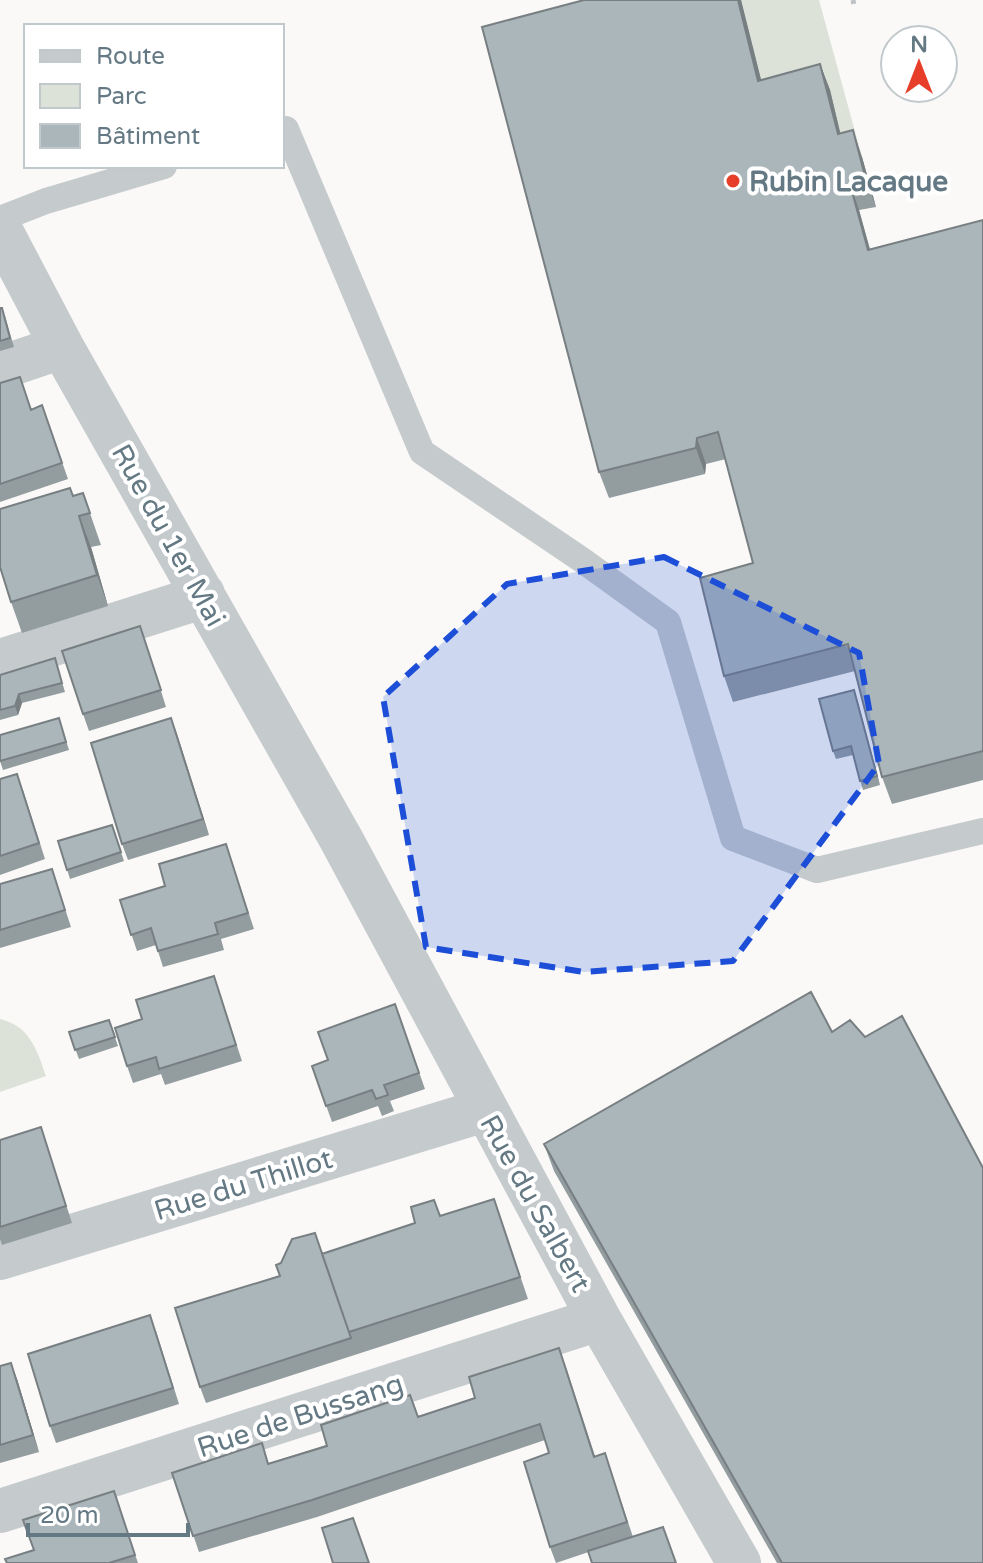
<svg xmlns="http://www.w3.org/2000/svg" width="983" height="1563" viewBox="0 0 983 1563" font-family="'Varela Round',sans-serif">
<rect width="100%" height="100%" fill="#faf9f7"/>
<path fill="#dce2d8" d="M 741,0 L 819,0 L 862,157 L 847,161 L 768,107 Z
M 0,1019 C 30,1026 37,1050 46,1076 L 0,1092 Z"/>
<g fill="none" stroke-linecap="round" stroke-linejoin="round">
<path stroke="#bfc2c4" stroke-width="5" stroke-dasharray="4 4" stroke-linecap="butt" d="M 853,0 L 854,5"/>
<path stroke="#c5cacd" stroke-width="26" d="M 282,131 L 286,129 L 422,452 L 582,560 L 668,622 L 733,838 L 817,870 L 983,831
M 0,219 L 46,201 L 164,166"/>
<path stroke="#c5cacd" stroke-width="44" d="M 0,229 L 62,347 L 341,839 L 599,1319 L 739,1563
M 0,368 L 62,347
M 0,661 L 186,602 L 203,594
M 0,1258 L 485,1110
M 0,1511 L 599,1319"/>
</g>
<path fill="#939da0" d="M 584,0 L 741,0 L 761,80 L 820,64 L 830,90 L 840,133 L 862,157 L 876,207 L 859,210 L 870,249 L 983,220 L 983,780 L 892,804 L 882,777 L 855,671 L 733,702 L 724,676 L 753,563 L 726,459 L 706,464 L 705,474 L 609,498 L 599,472 Z
M 0,308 L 5,316 L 14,347 L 0,351 Z
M 0,383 L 31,410 L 42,405 L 68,479 L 0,502 Z
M 83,493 L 101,545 L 91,547 L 108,606 L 22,633 L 11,602 L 74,496 Z
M 146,643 L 166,707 L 89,731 L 83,714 Z
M 55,658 L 65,692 L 22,703 L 18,715 L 0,720 L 0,675 Z
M 854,690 L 880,785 L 863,790 L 853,755 L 836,759 L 833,751 Z
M 59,718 L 69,750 L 3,770 L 0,761 Z
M 171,718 L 209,835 L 128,860 L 122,844 Z
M 0,779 L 23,790 L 45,859 L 0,875 Z
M 112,825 L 124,861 L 70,879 L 58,841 Z
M 226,844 L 254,929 L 221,939 L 224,950 L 163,967 L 156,945 L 137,951 L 120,900 L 165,886 Z
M 52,869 L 71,927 L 0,948 L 0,884 Z
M 214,976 L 242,1061 L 165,1085 L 161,1074 L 133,1083 L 127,1066 L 142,1019 Z
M 395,1004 L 425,1089 L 390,1101 L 394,1111 L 382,1116 L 378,1106 L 332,1122 L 312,1066 L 328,1060 Z
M 109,1020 L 118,1046 L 79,1059 L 69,1032 Z
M 832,1032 L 983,1563 L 777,1563 L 554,1171 L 544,1144 Z
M 41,1127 L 72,1223 L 2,1245 L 0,1239 L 0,1140 Z
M 494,1199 L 528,1299 L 206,1403 L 200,1387 L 280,1276 L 323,1254 Z
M 156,1331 L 179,1404 L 56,1443 L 50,1426 Z
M 565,1364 L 595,1456 L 605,1453 L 633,1537 L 556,1563 L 550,1547 L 549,1453 L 545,1440 L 317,1517 L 199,1552 L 172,1473 L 269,1463 L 475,1398 Z
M 0,1366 L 17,1379 L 39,1452 L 0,1463 Z
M 114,1491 L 138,1563 L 7,1563 L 34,1550 Z"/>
<path fill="#787f82" d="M 738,0 L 741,0 L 768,107 L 758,81 Z
M 820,64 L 830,90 L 847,161 L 838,134 Z
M 853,130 L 862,157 L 876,207 L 866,180 Z
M 850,184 L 859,210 L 877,276 L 868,250 Z
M 697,438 L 706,464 L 705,474 L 696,448 Z
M 79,516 L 91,547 L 108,606 L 97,575 Z
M 854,690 L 857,699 L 880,785 L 877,776 Z
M 19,694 L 22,703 L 18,715 L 15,706 Z
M 171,718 L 177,734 L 209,835 L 203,819 Z
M 11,1363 L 17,1379 L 39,1452 L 33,1435 Z"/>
<path fill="#abb6ba" stroke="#787f82" stroke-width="2" d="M 584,0 L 738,0 L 758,81 L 820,64 L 838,134 L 853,130 L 866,180 L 850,184 L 868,250 L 983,220 L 983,751 L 882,777 L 848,644 L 724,676 L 700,578 L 753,563 L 718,432 L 697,438 L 696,448 L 599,472 L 482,27 Z
M 0,308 L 2,308 L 10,338 L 0,341 Z
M 20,377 L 31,410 L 42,405 L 62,463 L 0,484 L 0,383 Z
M 70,488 L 73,496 L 83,493 L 90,513 L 79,516 L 97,575 L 11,602 L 0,567 L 0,509 Z
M 140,626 L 161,690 L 83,714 L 62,651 Z
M 55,658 L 62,683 L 19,694 L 15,706 L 0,710 L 0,675 Z
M 854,690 L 877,776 L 860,781 L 851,746 L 833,751 L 819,699 Z
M 59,718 L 66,742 L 0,761 L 0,735 Z
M 171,718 L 203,819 L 122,844 L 91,743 Z
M 17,774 L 39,843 L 0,856 L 0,779 Z
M 112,825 L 121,852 L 67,870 L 58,841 Z
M 226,844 L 248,913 L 215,923 L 218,934 L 158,951 L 151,928 L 131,935 L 120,900 L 165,886 L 159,864 Z
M 52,869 L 65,910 L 0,930 L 0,884 Z
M 214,976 L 236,1045 L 159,1069 L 156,1057 L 127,1066 L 115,1028 L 142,1019 L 136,1000 Z
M 811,992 L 832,1032 L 850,1020 L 865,1037 L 902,1016 L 983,1168 L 983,1563 L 782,1563 L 544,1144 Z
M 395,1004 L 419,1073 L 384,1085 L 388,1095 L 376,1099 L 372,1090 L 326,1106 L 312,1066 L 328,1060 L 318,1032 Z
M 109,1020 L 115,1037 L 75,1050 L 69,1032 Z
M 41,1127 L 66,1206 L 0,1227 L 0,1140 Z
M 494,1199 L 520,1277 L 349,1332 L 322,1254 L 415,1223 L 411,1207 L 434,1200 L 440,1216 Z
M 315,1233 L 351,1338 L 200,1387 L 175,1308 L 280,1276 L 276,1265 L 281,1263 L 292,1239 Z
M 150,1315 L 173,1388 L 50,1426 L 28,1354 Z
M 559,1348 L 594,1457 L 605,1453 L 627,1522 L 550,1547 L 524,1462 L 549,1453 L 540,1424 L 312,1500 L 193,1536 L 172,1473 L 262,1443 L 268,1464 L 327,1446 L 321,1425 L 410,1395 L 418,1417 L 475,1398 L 469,1377 Z
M 11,1363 L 33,1435 L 0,1445 L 0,1366 Z
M 114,1491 L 135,1555 L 109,1563 L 7,1563 L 5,1559 L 34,1550 L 23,1520 Z
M 353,1518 L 369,1563 L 333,1563 L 322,1528 Z
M 663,1527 L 676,1563 L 592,1563 L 588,1551 Z"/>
<path fill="#1d4ed8" fill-opacity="0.2" stroke="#1d4ed8" stroke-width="6" stroke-dasharray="16 10" stroke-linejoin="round" d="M 664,557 L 859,653 L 879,764 L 733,961 L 584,972 L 426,947 L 383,697 L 507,584 Z"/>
<circle fill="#e73e2a" stroke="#fff" stroke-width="3" cx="733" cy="181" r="8"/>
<g text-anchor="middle" stroke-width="8" stroke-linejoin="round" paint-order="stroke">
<g font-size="28" font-weight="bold" fill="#647983" stroke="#fff" text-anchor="start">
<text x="749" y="191">Rubin Lacaque</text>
</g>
<g font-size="28" fill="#647983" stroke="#fff">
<text transform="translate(169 535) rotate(61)" y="10">Rue du 1er Mai</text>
<text transform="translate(243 1184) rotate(-17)" y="10">Rue du Thillot</text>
<text transform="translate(536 1203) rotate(61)" y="10">Rue du Salbert</text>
<text transform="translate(300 1415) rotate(-18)" y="10">Rue de Bussang</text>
</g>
</g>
<rect x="24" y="24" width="260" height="144" fill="#ffffff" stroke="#c1c9cd" stroke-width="2"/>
<rect x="40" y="50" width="40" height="12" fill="#c5cacd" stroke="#c1c9cd" stroke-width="2"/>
<text x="96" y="64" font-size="24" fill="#647983">Route</text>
<rect x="40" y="84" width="40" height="24" fill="#dce2d8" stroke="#c1c9cd" stroke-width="2"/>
<text x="96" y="104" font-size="24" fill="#647983">Parc</text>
<rect x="40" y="124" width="40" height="24" fill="#abb6ba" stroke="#c1c9cd" stroke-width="2"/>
<text x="96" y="144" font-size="24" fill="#647983">Bâtiment</text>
<g transform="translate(919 64)"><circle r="38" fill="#ffffff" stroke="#c1c9cd" stroke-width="2"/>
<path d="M0-6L14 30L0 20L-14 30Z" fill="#e73e2a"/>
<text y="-12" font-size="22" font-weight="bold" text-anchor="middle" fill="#647983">N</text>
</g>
<path d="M28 1523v12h160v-12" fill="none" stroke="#647983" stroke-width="4"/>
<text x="40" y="1523" font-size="24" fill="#647983" stroke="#ffffff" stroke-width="6" paint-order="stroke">20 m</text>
</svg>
